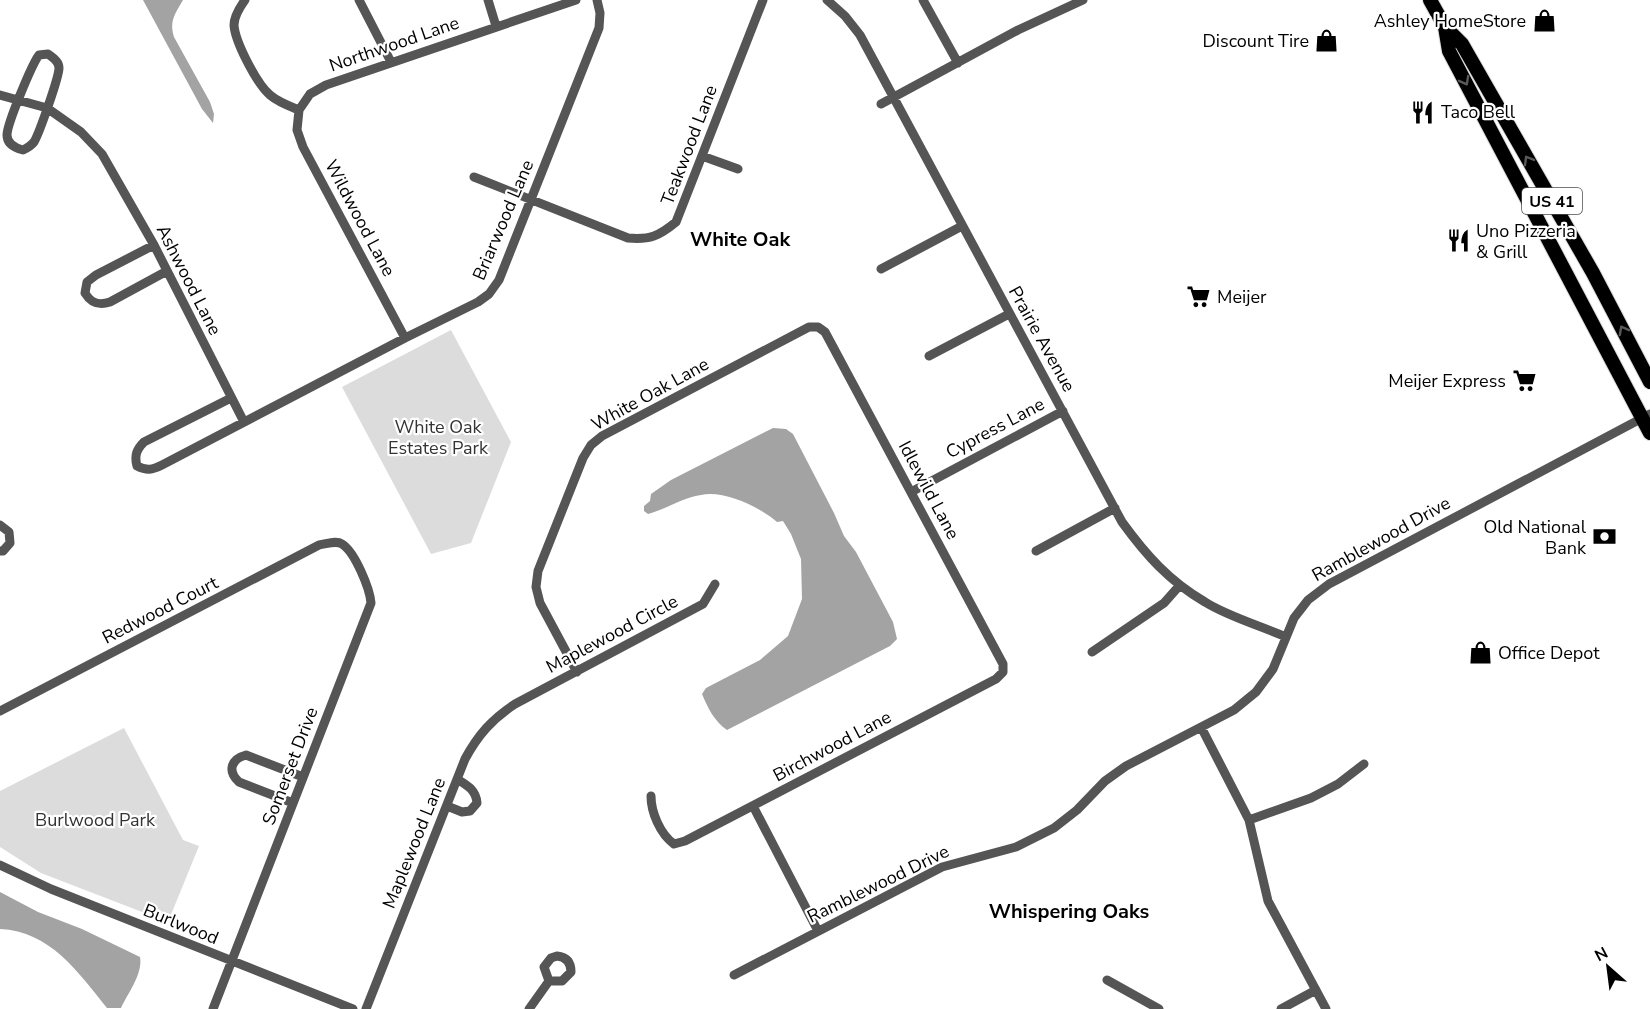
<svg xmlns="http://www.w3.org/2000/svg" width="1650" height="1009" viewBox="0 0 1650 1009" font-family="'Nunito Sans',sans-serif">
<rect width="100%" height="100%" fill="#fff"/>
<path fill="#dcdcdc" d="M 451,330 L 511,442 L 471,543 L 431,554 L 342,387 Z
M 124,728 L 183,840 L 199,846 L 168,922 L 41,873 L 0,847 L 0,791 Z"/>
<path fill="#a3a3a3" d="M 143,0 L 183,0 C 175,14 169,21 174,37 L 210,102 L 214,114 L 213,123 L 202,109 Z
M 773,428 L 786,429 L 793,434 L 834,513 L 844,536 L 856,552 L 893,622 L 897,639 L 890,646 L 727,730 C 714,721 708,708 702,694 L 706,688 L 760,660 L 788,636 L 802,599 L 801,559 L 791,534 L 783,521 L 777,522 C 760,507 724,490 701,495 C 682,498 666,509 648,514 L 644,511 L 644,506 L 650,501 L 651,494 L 671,480 Z
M 0,892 L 38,912 L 82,929 L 140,957 C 143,974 128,993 121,1008 L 107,1008 C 78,972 50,931 0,929 Z"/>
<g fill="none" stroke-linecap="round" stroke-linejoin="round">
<defs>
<path id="highway" d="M 1430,0 L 1445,27 L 1462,44 L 1593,273 L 1650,382
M 1445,27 L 1449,51 L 1650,433"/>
</defs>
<use href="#highway" stroke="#dbdbdb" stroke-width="16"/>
<path stroke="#555" stroke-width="9" d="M 245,0 C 240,7 234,16 234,25 C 235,42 257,84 270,95 C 278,102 289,106 299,110
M 359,0 L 391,62
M 488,0 L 496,26
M 827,0 L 845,16 L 860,35 L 1122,522 C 1146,555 1169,581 1205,602 C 1227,616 1261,626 1286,637
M 923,0 L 958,63
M 48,54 C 53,58 59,61 59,68 C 59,77 39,134 34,142 C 31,146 27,148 23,150 C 15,148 7,144 7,135 C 7,124 32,64 39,55 Z
M 0,95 L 47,108 L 81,132 L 102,154 L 154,245 L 244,422
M 881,104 L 1018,30 L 1083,0
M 299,110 L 310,94 L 326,85 L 576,0
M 299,110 L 297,130 L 303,147 L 405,338
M 702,156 L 738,169
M 474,177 L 628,238 C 650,240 659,236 676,222 L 763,0
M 154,245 L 96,275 L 87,282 L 85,293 C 91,303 98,306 110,302 L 167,271
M 881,269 L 962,226
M 929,356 L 1009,314
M 231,398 L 144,442 C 137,449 134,455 137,466 C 147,471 152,470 162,465 L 405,338 L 478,302 L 489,294 L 499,280 L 599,28 L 600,13 L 597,0
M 911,492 L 1063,411
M 0,525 L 9,532 L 10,543 L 3,551 L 0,551
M 1036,551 L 1115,508
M 1092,652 L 1164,603 L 1180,585
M 577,672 L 540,603 L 536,587 L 538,571 L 583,458 L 591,445 L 602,436 L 809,327 L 818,327 L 825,332 L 1003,664 L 1003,672 L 996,679 L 685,841 L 674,844 C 660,834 651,812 651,796
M 0,711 L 319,545 C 327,544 336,540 342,544 C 355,552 370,589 371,603 L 213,1009
M 1201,727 L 1249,820 L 1268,901 L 1326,1009
M 293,803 L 239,782 C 227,771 231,759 246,755 L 303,777
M 447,806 L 462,812 L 470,811 L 477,803 C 476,790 467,785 457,779
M 753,806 L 818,931
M 1249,820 L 1311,798 L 1338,784 L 1364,764
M 0,865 L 51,889 L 353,1009
M 557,956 C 567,957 571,963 571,972 L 562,981 L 549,981 L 544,967 L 551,958 Z
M 734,975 L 942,867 L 1016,847 L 1054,828 L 1077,810 L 1105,781 L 1126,766 L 1234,710 L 1256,692 L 1273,669 L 1294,618 L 1308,600 L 1329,584 L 1650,414
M 1107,980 L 1159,1009
M 366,1009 L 465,759 C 478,735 492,719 515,704 L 703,604 L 715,584
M 529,1009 L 549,981
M 1281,1009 L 1316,990"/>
<use href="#highway" stroke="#000" stroke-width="14"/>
</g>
<defs><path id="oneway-chevron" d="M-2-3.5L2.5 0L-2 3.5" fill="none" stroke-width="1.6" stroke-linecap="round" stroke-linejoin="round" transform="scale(1.5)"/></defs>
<g stroke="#595959">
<use href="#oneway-chevron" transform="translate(1465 81) rotate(62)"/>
<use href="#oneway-chevron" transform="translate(1528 160) rotate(-120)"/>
<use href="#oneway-chevron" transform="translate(1623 330) rotate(-118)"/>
</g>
<defs>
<symbol id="shop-bare" viewBox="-9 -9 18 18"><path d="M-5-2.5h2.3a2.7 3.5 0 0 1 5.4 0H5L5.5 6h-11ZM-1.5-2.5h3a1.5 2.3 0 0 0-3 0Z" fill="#000" stroke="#fff" stroke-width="2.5" paint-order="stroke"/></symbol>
<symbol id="restaurant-bare" viewBox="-9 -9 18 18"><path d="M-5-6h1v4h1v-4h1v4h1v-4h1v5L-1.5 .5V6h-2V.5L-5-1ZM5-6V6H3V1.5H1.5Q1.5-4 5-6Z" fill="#000" stroke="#fff" stroke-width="2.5" paint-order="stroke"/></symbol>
<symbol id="supermarket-bare" viewBox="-9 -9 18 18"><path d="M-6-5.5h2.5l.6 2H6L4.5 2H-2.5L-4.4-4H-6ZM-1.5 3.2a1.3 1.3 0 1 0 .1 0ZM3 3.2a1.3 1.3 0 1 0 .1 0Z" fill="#000" stroke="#fff" stroke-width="2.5" paint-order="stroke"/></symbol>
<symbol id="bank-bare" viewBox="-9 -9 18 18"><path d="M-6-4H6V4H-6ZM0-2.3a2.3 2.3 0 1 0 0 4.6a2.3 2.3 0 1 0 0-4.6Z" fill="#000" stroke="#fff" stroke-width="2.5" paint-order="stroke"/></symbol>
</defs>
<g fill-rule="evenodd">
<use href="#shop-bare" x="1528" y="4" width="33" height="33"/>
<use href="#shop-bare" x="1310" y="24" width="33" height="33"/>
<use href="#restaurant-bare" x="1406" y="96" width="33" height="33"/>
<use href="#restaurant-bare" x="1442" y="224" width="33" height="33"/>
<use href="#supermarket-bare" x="1182" y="280" width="33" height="33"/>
<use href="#supermarket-bare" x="1508" y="364" width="33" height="33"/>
<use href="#bank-bare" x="1588" y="520" width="33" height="33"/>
<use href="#shop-bare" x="1464" y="636" width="33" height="33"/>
</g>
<g text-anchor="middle" stroke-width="4.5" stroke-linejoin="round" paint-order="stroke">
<rect fill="#fff" stroke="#4c4c4c" stroke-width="1.5" x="1522" y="188" width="60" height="26" rx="4.5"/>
<g font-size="16" font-weight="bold" fill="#000">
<text x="1552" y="207">US 41</text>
</g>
<g font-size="18" fill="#000" stroke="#fff" text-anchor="end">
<text x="1526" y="27">Ashley HomeStore</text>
<text x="1309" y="47">Discount Tire</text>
<text x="1441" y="118" text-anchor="start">Taco Bell</text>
<text x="1476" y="237" text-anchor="start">Uno Pizzeria<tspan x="1476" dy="21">&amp; Grill</tspan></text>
<text x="1217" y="303" text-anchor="start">Meijer</text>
<text x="1506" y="387">Meijer Express</text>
<text x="1586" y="533">Old National<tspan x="1586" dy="21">Bank</tspan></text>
<text x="1498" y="659" text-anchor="start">Office Depot</text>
</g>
<g font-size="18" fill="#000" stroke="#fff">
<text transform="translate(394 44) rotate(-19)" y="6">Northwood Lane</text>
<text transform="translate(689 145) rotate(-69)" y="6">Teakwood Lane</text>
<text transform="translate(360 218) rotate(62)" y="6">Wildwood Lane</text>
<text transform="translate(503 220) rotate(-67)" y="6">Briarwood Lane</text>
<text transform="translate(189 280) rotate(63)" y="6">Ashwood Lane</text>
<text transform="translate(1042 339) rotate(61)" y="6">Prairie Avenue</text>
<text transform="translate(650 394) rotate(-29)" y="6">White Oak Lane</text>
<text transform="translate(995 428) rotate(-28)" y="6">Cypress Lane</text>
<text transform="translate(929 490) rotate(62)" y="6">Idlewild Lane</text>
<text transform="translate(1381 539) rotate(-29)" y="6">Ramblewood Drive</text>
<text transform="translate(160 610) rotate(-27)" y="6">Redwood Court</text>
<text transform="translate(612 634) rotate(-28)" y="6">Maplewood Circle</text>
<text transform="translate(832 746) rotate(-28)" y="6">Birchwood Lane</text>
<text transform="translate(290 766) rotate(-69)" y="6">Somerset Drive</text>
<text transform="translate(414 843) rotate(-68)" y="6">Maplewood Lane</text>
<text transform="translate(878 884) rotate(-26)" y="6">Ramblewood Drive</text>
<text transform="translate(181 924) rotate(22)" y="6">Burlwood</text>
</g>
<g font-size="18" fill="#333" stroke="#fff">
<text x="438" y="433">White Oak<tspan x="438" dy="21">Estates Park</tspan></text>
<text x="95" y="826">Burlwood Park</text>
</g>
<g font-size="20" font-weight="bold" fill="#000" stroke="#fff">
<text x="740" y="246">White Oak</text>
<text x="1069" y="918">Whispering Oaks</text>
</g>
</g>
<g transform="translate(1608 967) rotate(332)" stroke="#ffffff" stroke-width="4.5" paint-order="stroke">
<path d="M0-4.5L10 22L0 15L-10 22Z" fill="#000000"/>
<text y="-9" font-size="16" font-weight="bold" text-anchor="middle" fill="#000000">N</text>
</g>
</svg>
